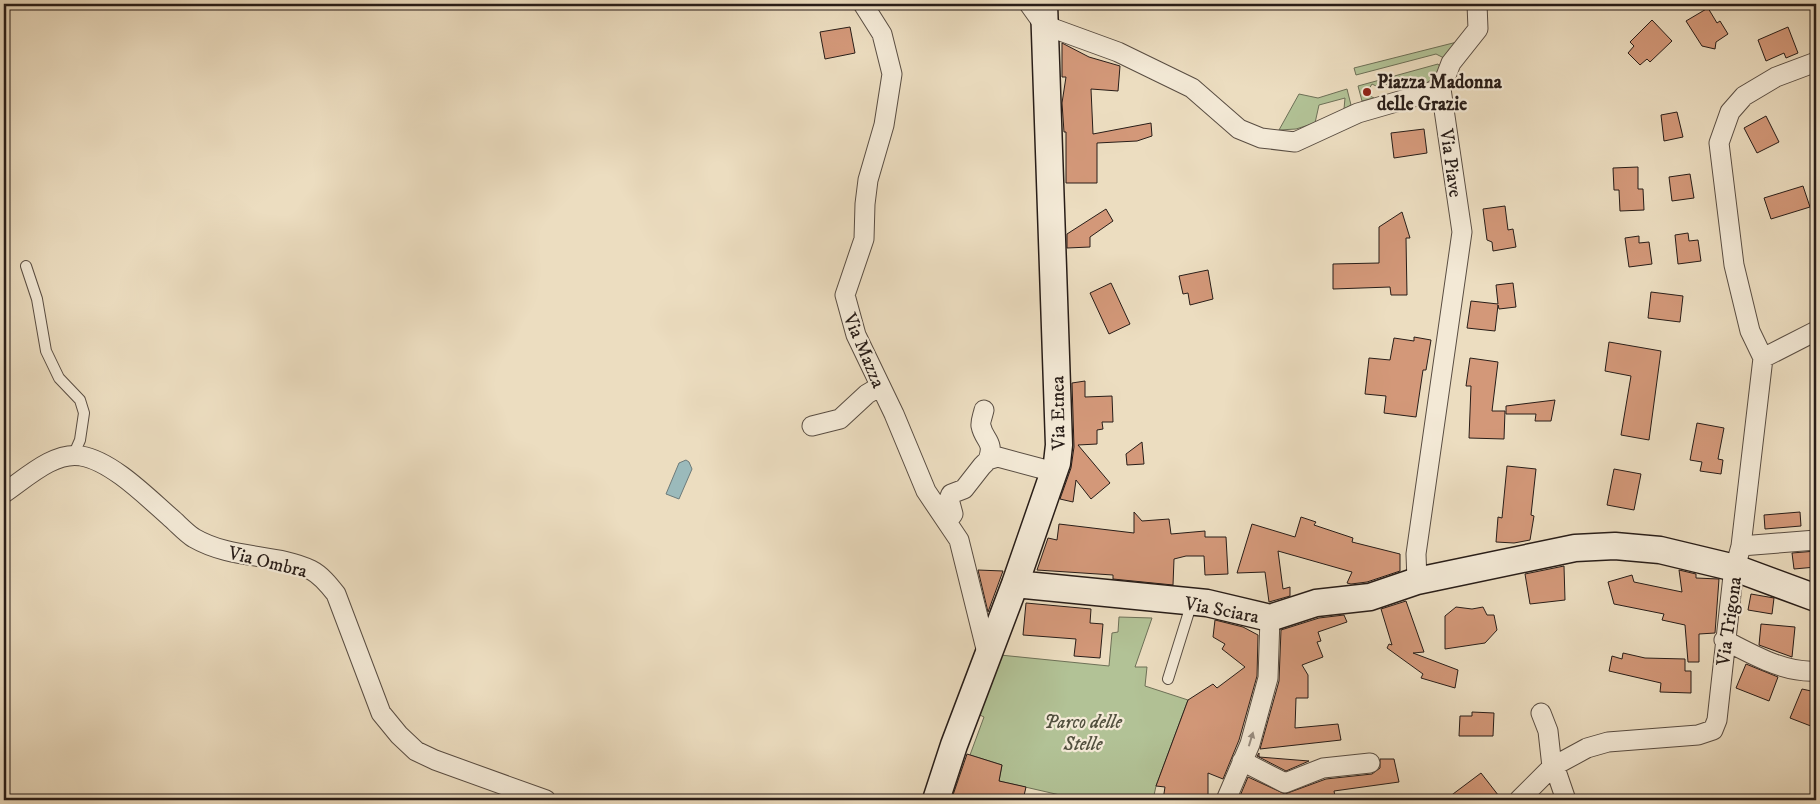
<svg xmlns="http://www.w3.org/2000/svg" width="1820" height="804" viewBox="0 0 1820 804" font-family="'IM FELL DW Pica',serif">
<rect width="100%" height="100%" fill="#ecddc0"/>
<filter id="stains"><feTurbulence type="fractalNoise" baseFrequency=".004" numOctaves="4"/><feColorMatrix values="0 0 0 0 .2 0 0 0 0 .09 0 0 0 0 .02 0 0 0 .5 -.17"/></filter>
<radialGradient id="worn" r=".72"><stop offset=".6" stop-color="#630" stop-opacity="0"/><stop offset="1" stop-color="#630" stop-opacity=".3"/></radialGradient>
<path fill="#b2c296" stroke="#6d7057" d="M 1465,40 L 1446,59 L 1436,54 L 1356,75 L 1354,68 Z
M 1438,64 L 1441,68 L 1439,73 L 1419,89 L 1402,79 L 1399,84 L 1394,81 L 1391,87 L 1384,83 L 1380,88 L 1372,84 L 1366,94 L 1374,98 L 1362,101 L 1358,86 Z
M 1347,89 L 1351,105 L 1344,109 L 1345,98 L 1319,105 L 1315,123 L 1296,129 L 1279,130 L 1299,94 L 1318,98 Z
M 1119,617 L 1152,618 L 1135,667 L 1147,667 L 1145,686 L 1188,700 L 1156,786 L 1153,800 L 1063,800 L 1060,795 L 999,781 L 1002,765 L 970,755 L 984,717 L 978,714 L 1000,655 L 1109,666 L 1112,633 L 1118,632 Z"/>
<path fill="#9bbabb" stroke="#6d7b7a" d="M 686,460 L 689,462 L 692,469 L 679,499 L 666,494 L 679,463 Z"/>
<path fill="#d39879" stroke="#281d18" d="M 1708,8 L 1717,23 L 1720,21 L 1728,34 L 1716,42 L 1715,49 L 1702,46 L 1686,21 Z
M 1652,20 L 1672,41 L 1650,62 L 1647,59 L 1640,65 L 1628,53 L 1634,46 L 1630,42 Z
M 850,27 L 855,53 L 825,59 L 820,32 Z
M 1788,27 L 1798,53 L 1786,58 L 1784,53 L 1766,61 L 1758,40 Z
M 1062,43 L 1089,57 L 1120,66 L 1118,91 L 1091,89 L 1093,134 L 1151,123 L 1152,136 L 1137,141 L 1097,143 L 1097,183 L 1066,183 L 1066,132 L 1064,132 L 1062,103 L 1066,77 L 1062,77 Z
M 1677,112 L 1683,137 L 1664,141 L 1661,115 Z
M 1766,116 L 1779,142 L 1757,153 L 1744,128 Z
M 1424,129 L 1427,153 L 1394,158 L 1391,133 Z
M 1638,167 L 1638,189 L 1643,189 L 1644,210 L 1620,211 L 1619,190 L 1614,190 L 1613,168 Z
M 1690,174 L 1694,198 L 1672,201 L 1669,177 Z
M 1803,186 L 1810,207 L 1771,219 L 1764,198 Z
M 1505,206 L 1508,230 L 1513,229 L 1516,247 L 1493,251 L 1492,242 L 1487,240 L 1483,209 Z
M 1106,209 L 1113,221 L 1090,237 L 1090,247 L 1067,248 L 1067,234 Z
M 1402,212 L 1410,238 L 1406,238 L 1407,295 L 1391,295 L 1390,287 L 1333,289 L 1333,264 L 1379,263 L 1379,227 Z
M 1688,233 L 1689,241 L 1698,240 L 1701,261 L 1678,264 L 1675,235 Z
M 1639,236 L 1639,243 L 1649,242 L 1652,264 L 1629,267 L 1625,238 Z
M 1208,270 L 1213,299 L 1190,305 L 1188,293 L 1183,294 L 1179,276 Z
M 1111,283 L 1130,324 L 1109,334 L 1090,293 Z
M 1513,283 L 1516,307 L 1499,309 L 1498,305 L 1495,331 L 1467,328 L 1471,301 L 1498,304 L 1496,285 Z
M 1651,292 L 1683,296 L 1680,322 L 1648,318 Z
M 1414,337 L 1431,340 L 1426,370 L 1423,370 L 1416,417 L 1384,413 L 1386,396 L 1365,394 L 1369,358 L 1390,360 L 1394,338 L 1414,341 Z
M 1609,342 L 1661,351 L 1649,440 L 1621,435 L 1631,376 L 1605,371 Z
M 1470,358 L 1498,362 L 1492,411 L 1505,411 L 1504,439 L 1469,438 L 1471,386 L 1466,386 Z
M 1085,381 L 1085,397 L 1112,396 L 1113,422 L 1102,422 L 1103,429 L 1097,430 L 1097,444 L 1078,445 L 1110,483 L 1091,499 L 1076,480 L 1073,502 L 1060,499 L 1071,468 L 1074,447 L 1072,383 Z
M 1555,400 L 1551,421 L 1535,421 L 1536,414 L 1506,414 L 1506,406 Z
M 1697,423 L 1724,428 L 1718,459 L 1723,460 L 1721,474 L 1700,471 L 1702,462 L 1690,460 Z
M 1142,442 L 1144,464 L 1127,465 L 1126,454 Z
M 1507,466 L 1536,469 L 1531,515 L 1534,516 L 1530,540 L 1514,543 L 1496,542 L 1498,517 L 1502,518 Z
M 1614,469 L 1641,474 L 1634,510 L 1607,505 Z
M 1134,512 L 1142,521 L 1169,519 L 1171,534 L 1205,531 L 1205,537 L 1226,537 L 1228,574 L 1205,575 L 1204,556 L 1186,556 L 1174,559 L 1173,585 L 1113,579 L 1113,575 L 1037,570 L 1048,538 L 1057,540 L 1059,524 L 1134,533 Z
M 1800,512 L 1801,526 L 1765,529 L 1764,515 Z
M 1301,517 L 1316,522 L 1314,525 L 1353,538 L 1352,542 L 1400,554 L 1400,571 L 1367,582 L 1351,584 L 1347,583 L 1352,572 L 1278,551 L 1283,589 L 1290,587 L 1290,596 L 1269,602 L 1265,572 L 1237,573 L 1252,524 L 1295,537 Z
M 1816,551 L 1816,567 L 1794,569 L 1792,553 Z
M 1564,566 L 1565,600 L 1530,604 L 1525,574 Z
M 978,570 L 1003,571 L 988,612 Z
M 1679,570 L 1696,574 L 1696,578 L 1719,579 L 1715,633 L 1699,634 L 1699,662 L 1688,662 L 1685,625 L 1662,620 L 1664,614 L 1614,604 L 1608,582 L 1632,575 L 1634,582 L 1682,592 Z
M 1751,594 L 1774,598 L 1772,614 L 1748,610 Z
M 1406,601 L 1424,652 L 1413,653 L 1458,670 L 1455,688 L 1421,678 L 1423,674 L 1387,648 L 1389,644 L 1392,645 L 1381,609 Z
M 1026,603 L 1091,609 L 1090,623 L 1103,624 L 1100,658 L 1074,656 L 1076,639 L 1023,635 Z
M 1456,607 L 1472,609 L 1483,607 L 1487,615 L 1494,615 L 1497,630 L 1485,643 L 1445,649 L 1445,616 Z
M 1344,615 L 1347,622 L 1318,632 L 1321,641 L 1317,642 L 1323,657 L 1302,665 L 1308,675 L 1308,698 L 1296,698 L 1295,728 L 1338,724 L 1341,740 L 1260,749 L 1279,681 L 1281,630 L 1319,618 Z
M 1215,620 L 1243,627 L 1258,635 L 1257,676 L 1239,740 L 1223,779 L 1208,773 L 1208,800 L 1163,800 L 1165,787 L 1156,786 L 1188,700 L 1213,684 L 1217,688 L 1245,667 L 1222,649 L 1225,644 L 1213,637 Z
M 1761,624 L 1795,627 L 1792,657 L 1759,645 Z
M 1623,653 L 1645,658 L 1685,659 L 1685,671 L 1691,671 L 1691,693 L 1660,692 L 1661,683 L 1609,671 L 1612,656 L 1622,659 Z
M 1746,664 L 1778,677 L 1769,701 L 1736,688 Z
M 1802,689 L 1816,692 L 1816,728 L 1790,718 Z
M 1472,712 L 1494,713 L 1493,736 L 1459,736 L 1460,716 L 1472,716 Z
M 1259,753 L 1259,757 L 1309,761 L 1286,771 L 1257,756 Z
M 967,754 L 1002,765 L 999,781 L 1026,787 L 1023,800 L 978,800 L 953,795 Z
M 1380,759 L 1394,759 L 1399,782 L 1334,791 L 1335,796 L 1295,800 L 1247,800 L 1240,796 L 1248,777 L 1285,794 L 1326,779 L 1372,774 L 1380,768 Z
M 1481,773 L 1502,800 L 1445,800 Z"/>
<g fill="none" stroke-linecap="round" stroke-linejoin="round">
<defs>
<path id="lane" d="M 26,266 L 37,299 L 46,351 L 59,378 L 80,400 L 84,413 L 80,440 L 73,456
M 1168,679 L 1192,602"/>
<path id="street" d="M 863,4 L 882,34 L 892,74 L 884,125 L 868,180 L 865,204 L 864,239 L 845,295 L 856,335 L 894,414 L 926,491 L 959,540 L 988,657
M 1029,4 L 1044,25 L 1118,52 L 1192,88 L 1239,129 L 1261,138 L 1295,142 L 1358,113 L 1441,89 L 1462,232 L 1416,554 L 1417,581
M 1441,89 L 1451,63 L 1478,29 L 1477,4
M 1763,358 L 1750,331 L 1734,265 L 1719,143 L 1730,112 L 1744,96 L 1776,77 L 1816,62
M 984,410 C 983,415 980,422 981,426 C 984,441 995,441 988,460
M 812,426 L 840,419 L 867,394 L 879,387
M 4,493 C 25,479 54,451 81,456 C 112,461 148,498 171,518 C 178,524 186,533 194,538 C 232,560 276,553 311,570 C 321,575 329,585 336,594 L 381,713 L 399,735 L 416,751 L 435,760 L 546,800
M 947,522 L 953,514 L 949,499 L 951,494 L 964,489 L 982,466 L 988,460 L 998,457 L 1054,472
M 1741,546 L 1816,540
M 1724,640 C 1752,654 1783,673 1816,671
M 1541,713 L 1548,731 L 1552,767
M 1242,761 L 1285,783 L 1323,768 L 1370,763
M 1554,765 L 1566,800
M 1226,800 L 1250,744 L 1268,678 L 1270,618
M 1519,800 L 1552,767 L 1587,748 L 1608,742 L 1698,735 L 1713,730 L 1717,720 L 1733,576 L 1741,546 L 1763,358 L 1816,331"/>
<path id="secondary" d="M 1015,584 L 1207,603 L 1270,618 L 1316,603 L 1370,597 L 1417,581 L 1575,548 L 1615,546 L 1660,550 L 1735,568 L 1816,598
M 936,800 L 954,745 L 1015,584 L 1057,463 L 1059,445 L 1044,4"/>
</defs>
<use href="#lane" stroke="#594d42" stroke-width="12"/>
<use href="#street" stroke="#594d42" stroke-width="21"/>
<use href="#secondary" stroke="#281d18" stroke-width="29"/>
<use href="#lane" stroke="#f3e9d6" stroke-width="10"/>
<use href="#street" stroke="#f3e9d6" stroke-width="19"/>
<use href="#secondary" stroke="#f3e9d6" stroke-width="26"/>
</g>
<defs><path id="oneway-solid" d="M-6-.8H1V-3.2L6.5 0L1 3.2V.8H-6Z" transform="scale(1.25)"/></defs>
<use fill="#988d80" href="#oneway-solid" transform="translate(1251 739) rotate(-73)"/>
<circle fill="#8f2418" stroke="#f3e9d6" stroke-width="2" cx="1367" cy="92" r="5"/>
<g text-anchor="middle" stroke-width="4.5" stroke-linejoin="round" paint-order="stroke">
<g font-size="19" font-weight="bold" fill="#281d18" stroke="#f3e9d6" text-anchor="start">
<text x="1377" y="88">Piazza Madonna<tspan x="1377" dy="22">delle Grazie</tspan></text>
</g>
<g font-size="19" fill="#281d18" stroke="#f3e9d6">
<text transform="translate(1452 163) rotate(82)" y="7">Via Piave</text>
<text transform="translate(865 350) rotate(67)" y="7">Via Mazza</text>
<text transform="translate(1057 413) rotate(-91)" y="7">Via Etnea</text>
<text transform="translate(268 561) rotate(14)" y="7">Via Ombra</text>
<text transform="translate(1222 609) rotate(11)" y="7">Via Sciara</text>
<text transform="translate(1728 621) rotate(-82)" y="7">Via Trigona</text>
</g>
<g font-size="19" font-style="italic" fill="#514f3e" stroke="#f3e9d6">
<text x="1083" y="728">Parco delle<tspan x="1083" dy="22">Stelle</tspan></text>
</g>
</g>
<rect width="1820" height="804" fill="none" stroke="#ecddc0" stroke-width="20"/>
<rect x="5" y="5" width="1810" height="794" fill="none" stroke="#281d18" stroke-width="2.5"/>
<rect x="10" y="10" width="1800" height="784" fill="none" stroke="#281d18"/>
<rect width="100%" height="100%" filter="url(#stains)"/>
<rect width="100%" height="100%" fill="url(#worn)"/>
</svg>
